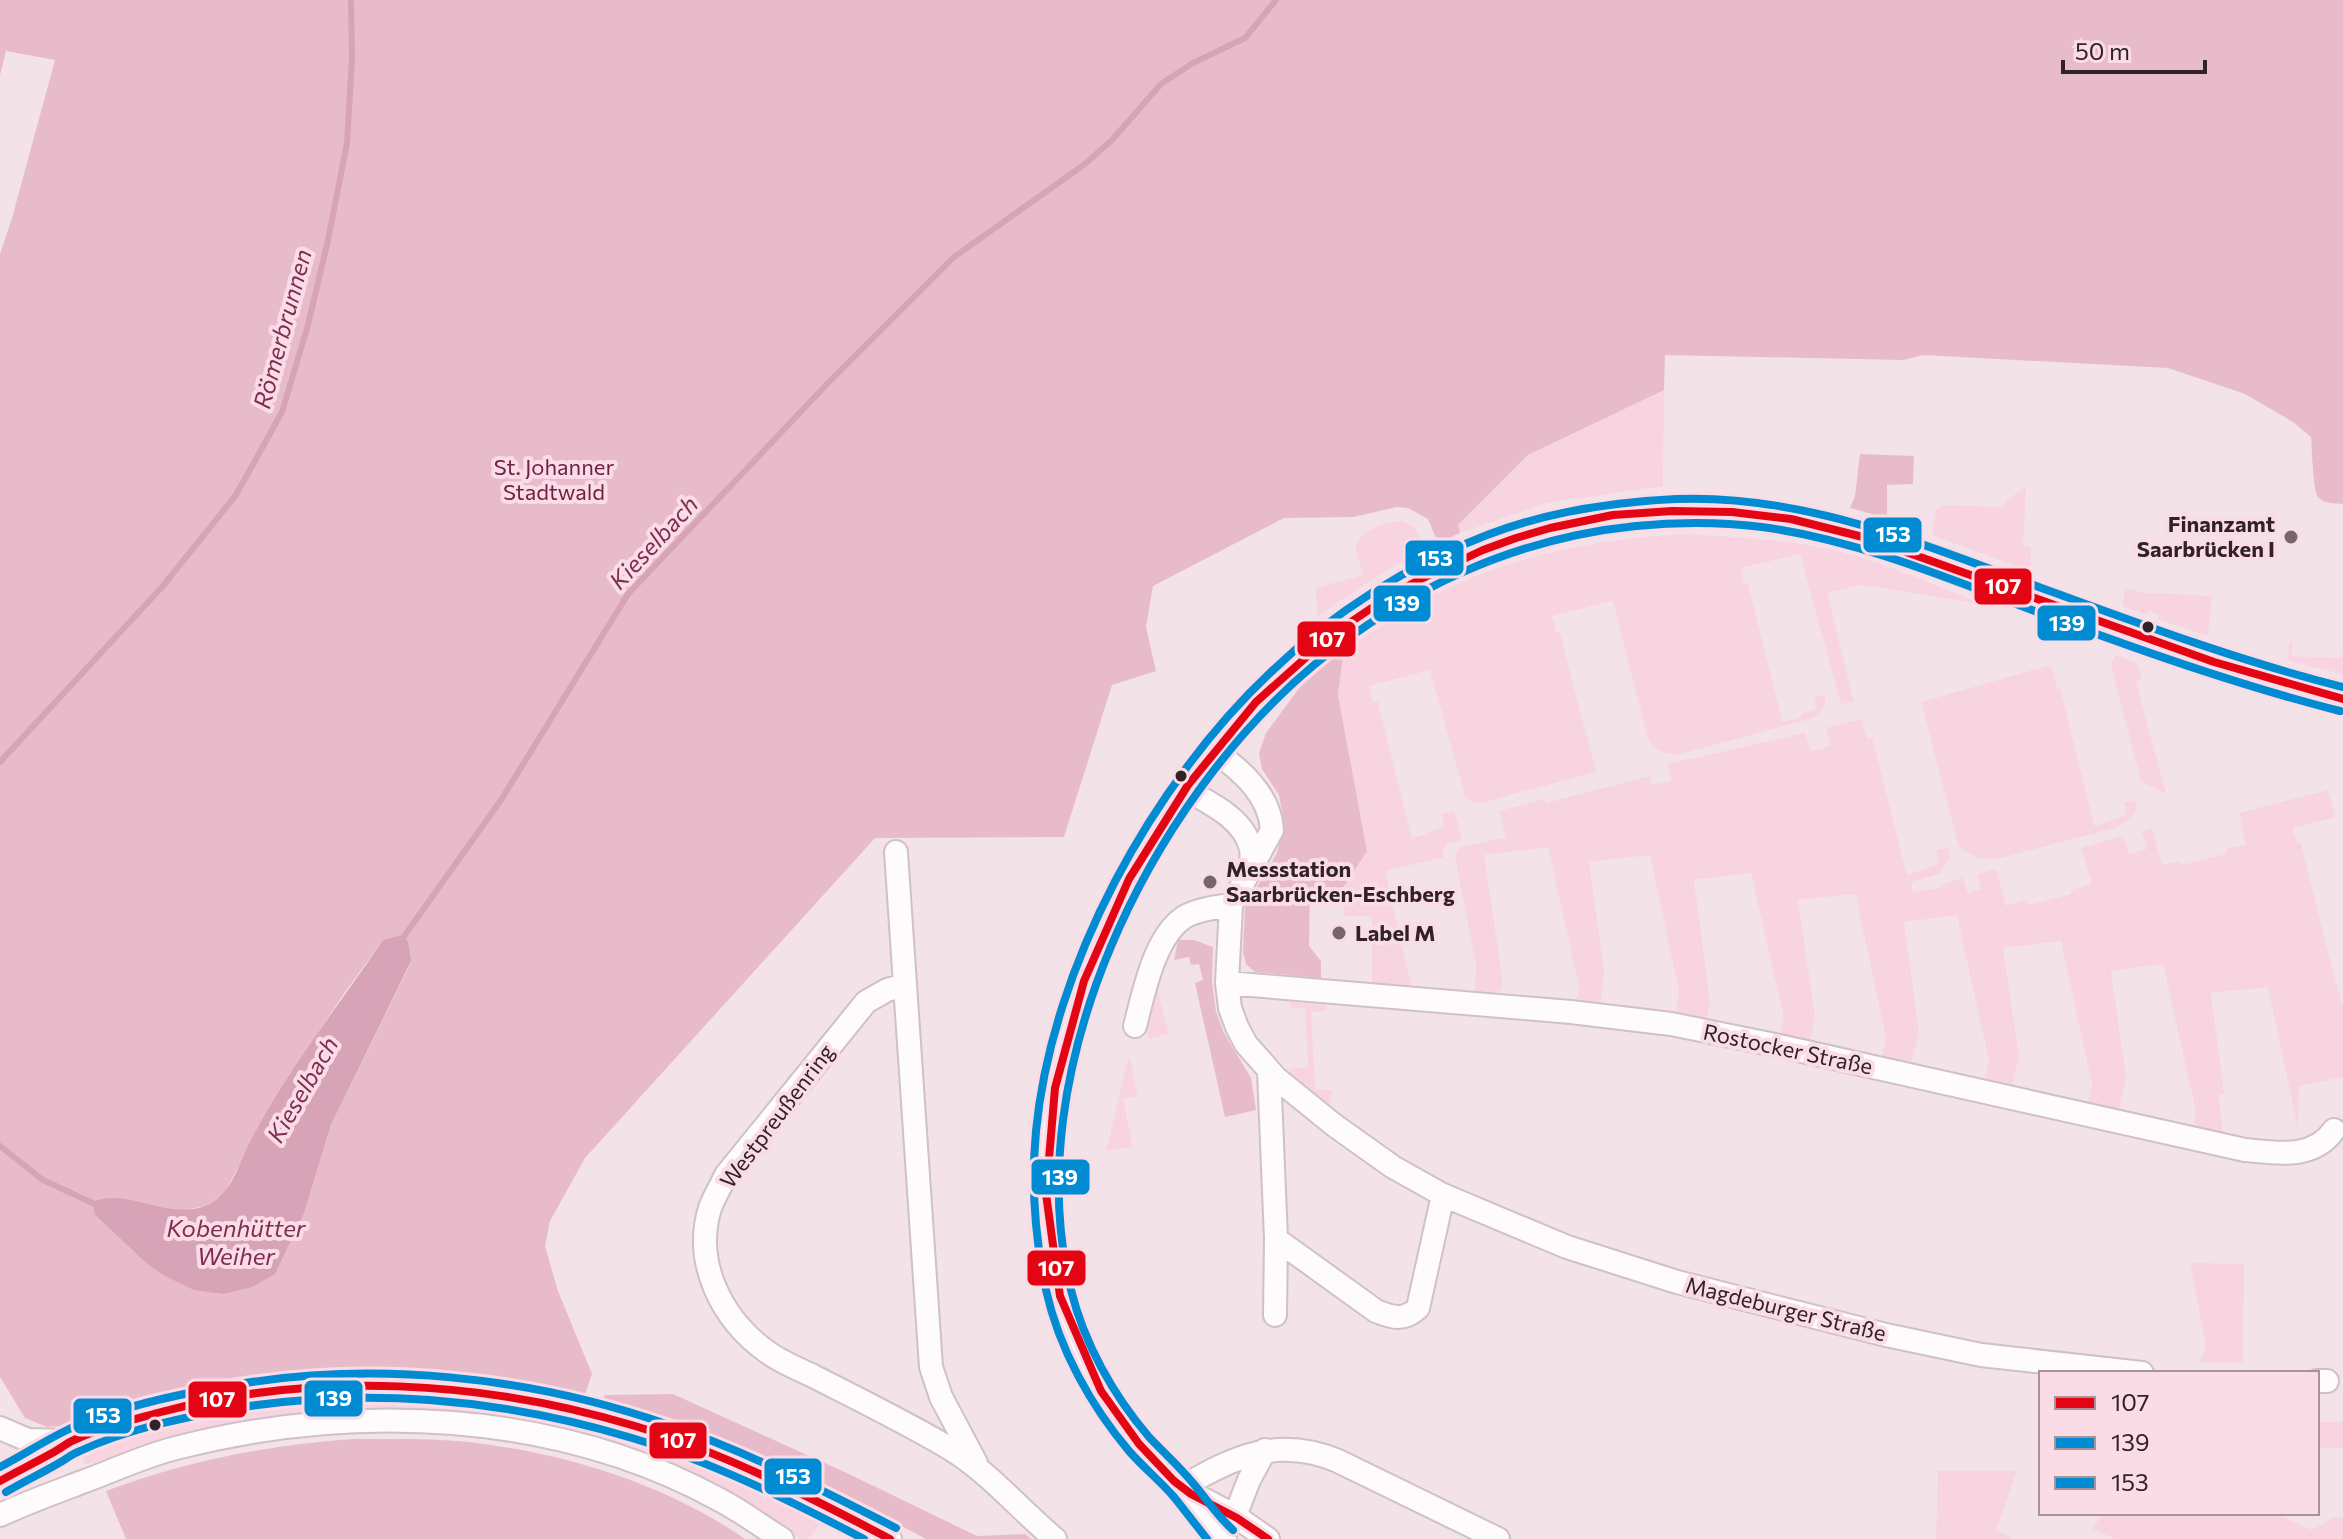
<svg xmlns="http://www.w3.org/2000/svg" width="2343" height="1539" viewBox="0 0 2343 1539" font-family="Commissioner,sans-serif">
<rect width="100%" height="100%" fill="#f3e3e8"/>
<path fill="#f7d4e0" d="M 1664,390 L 1663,486 L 1547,503 L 1460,533 L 1457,526 L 1528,455 Z
M 2026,486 L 2023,546 L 2031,548 L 2030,571 L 1932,535 L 1936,510 L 1941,505 L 2004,507 L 2005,502 Z
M 1401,521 C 1417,526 1422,534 1420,551 L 1365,584 L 1317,617 L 1316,588 L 1363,575 L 1355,546 C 1366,527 1380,524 1401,521 Z
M 1688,534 C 1735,537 1783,539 1829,549 C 1883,561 1935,586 1986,605 L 1862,585 L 1827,593 L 1854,702 L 1841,704 L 1800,554 L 1741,568 L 1744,584 L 1748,584 L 1783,722 L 1801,718 L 1801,714 L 1816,710 L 1814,698 L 1826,694 C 1825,706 1823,712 1813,718 L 1677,755 C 1663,753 1656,751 1648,738 L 1613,601 L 1552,616 L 1557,633 L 1560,633 L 1596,772 L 1481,803 L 1472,802 L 1465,796 L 1430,670 L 1369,686 L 1373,702 L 1378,702 L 1412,838 L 1428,834 L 1428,832 L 1445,827 L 1442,814 L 1454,811 L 1462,840 L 1447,844 L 1443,851 L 1444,857 L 1385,871 L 1411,985 L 1372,983 L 1372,916 L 1344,916 L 1343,888 L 1367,850 L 1338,695 L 1344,649 C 1378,629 1413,604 1450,587 C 1524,553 1606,537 1688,534 Z
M 2124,589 L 2135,589 L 2135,592 L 2212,596 L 2208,636 L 2158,619 L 2159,615 L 2149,611 L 2147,615 L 2123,606 Z
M 2292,641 L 2292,656 L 2342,658 L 2343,644 L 2343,674 L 2292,662 L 2288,659 L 2289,643 Z
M 2115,655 L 2137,663 L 2142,679 L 2136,681 L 2166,794 L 2141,781 L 2111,665 Z
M 2051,665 L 2057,689 L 2060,688 L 2094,826 L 2127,815 L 2124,802 L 2135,800 L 2137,807 L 2135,813 L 2118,827 L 1997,859 C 1981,860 1972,857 1959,847 L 1921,702 Z
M 1862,719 L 1867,739 L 1872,738 L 1907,875 L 1939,864 L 1936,850 L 1948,847 L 1951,857 L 1939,874 L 1911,882 L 1913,892 L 1943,887 L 1943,884 L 1963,878 L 1968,893 L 1981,889 L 1977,874 L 1996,869 L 2006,906 L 2027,900 L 2029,905 L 2071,894 L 2071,890 L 2092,884 L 2081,848 L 2123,836 L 2129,854 L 2147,849 L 2142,831 L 2152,828 L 2162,865 L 2180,861 L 2182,865 L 2226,854 L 2226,849 L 2246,844 L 2239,813 L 2328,790 L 2335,817 L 2292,828 L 2297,843 L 2301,843 L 2341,1002 L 2343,1003 L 2343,1077 L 2299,1086 L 2298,1129 L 2268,987 L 2211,993 L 2224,1094 L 2219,1095 L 2223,1134 L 2194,1127 L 2196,1111 L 2163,964 L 2111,971 L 2126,1077 L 2119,1110 L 2088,1103 L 2092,1084 L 2061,941 L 2003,948 L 2019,1057 L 2012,1085 L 1985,1079 L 1989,1060 L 1957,916 L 1951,916 L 1904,922 L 1919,1032 L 1911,1062 L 1882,1056 L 1886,1038 L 1856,896 L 1852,894 L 1798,900 L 1815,1016 L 1810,1040 L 1781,1033 L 1784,1018 L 1751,873 L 1694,880 L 1710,1002 L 1707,1018 L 1676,1012 L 1679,991 L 1650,855 L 1589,862 L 1604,971 L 1601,1002 L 1577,999 L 1579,986 L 1548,847 L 1484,855 L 1502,975 L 1502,988 L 1499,992 L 1475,991 L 1476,966 L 1455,857 L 1459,848 L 1506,837 L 1499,811 L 1545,799 L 1546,803 L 1650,776 L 1652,785 L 1671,781 L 1668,764 L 1805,733 L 1811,751 L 1831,746 L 1826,728 Z
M 1156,983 L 1169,1034 L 1149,1039 L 1146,1026 Z
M 1290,1002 L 1326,1005 L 1327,1011 L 1311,1012 L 1315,1090 L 1332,1090 L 1330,1105 L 1290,1073 L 1290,1068 L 1308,1067 L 1305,1008 L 1290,1008 Z
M 1129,1056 L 1138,1096 L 1123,1099 L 1133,1147 L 1106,1151 Z
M 2190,1263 L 2244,1264 L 2243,1363 L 2200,1362 L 2206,1346 Z
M 351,1394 L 427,1396 L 518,1409 L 562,1419 L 631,1438 L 734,1475 L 825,1518 L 808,1539 L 801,1539 L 725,1491 L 515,1421 L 176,1438 L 85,1465 L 79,1449 C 125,1432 173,1416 222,1407 C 265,1400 308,1397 351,1394 Z
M 2317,1422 L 2343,1422 L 2343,1448 L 2317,1448 Z
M 1938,1471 L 2017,1471 L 1996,1530 L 2010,1537 L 2010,1539 L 1936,1539 Z
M 2102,1513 L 2276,1513 L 2312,1530 L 2334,1517 L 2343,1517 L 2343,1539 L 2115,1539 L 2093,1529 Z"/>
<path fill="#e8bbcb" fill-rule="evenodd" d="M 0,0 L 2343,0 L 2343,504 C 2334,503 2324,504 2318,497 C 2313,491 2312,449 2311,437 L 2293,422 L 2245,394 L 2168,368 L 1923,355 L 1903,360 L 1665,355 L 1664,390 L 1528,455 L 1458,525 L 1460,533 L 1438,543 L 1428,519 L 1408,508 L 1397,507 L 1353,517 L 1284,518 L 1153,586 L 1146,627 L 1156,671 L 1112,685 L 1064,837 L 875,838 L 585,1158 L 550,1221 L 545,1246 L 558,1291 L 592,1374 L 585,1394 L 532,1382 L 523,1387 L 426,1371 L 350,1367 L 291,1371 L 250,1376 L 169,1393 L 74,1425 L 47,1427 L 25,1418 L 0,1377 L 0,254 L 12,218 L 55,60 L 6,51 L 0,75 ZM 383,940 L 411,962 L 331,1125 L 304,1213 L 146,1263 L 95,1215 L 160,1207 L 184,1210 L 206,1206 L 224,1194 L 278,1093 L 343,995 Z
M 1860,454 L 1914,456 L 1913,484 L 1887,485 L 1887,518 L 1850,508 L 1855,496 Z
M 1344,649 L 1338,695 L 1367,851 L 1343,888 L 1310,888 L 1309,946 L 1321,961 L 1321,978 L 1255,972 L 1246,964 L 1243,952 L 1245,907 L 1277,853 L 1284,822 L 1279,795 L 1262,769 L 1259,753 L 1266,733 L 1300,687 Z
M 1178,940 L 1194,940 L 1213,947 L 1212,982 L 1216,1012 L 1224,1033 L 1251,1078 L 1256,1110 L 1225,1117 L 1195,983 L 1203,980 L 1199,964 L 1191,965 L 1189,957 L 1174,960 Z
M 673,1394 L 851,1475 L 977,1536 L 1025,1534 L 1031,1539 L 926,1539 L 841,1494 L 690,1427 L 603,1400 L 605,1395 Z
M 353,1439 C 392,1439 431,1438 469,1442 C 564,1453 666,1484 745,1539 L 126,1539 L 106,1491 C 187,1461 267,1445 353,1439 Z"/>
<path fill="#d7a3b6" d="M 403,935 L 408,942 L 411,961 L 331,1125 L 304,1213 L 275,1274 L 252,1287 L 223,1294 L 194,1290 L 165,1276 L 146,1263 L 95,1215 L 92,1202 C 127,1187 167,1220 205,1206 C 231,1196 238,1166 249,1144 C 286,1071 338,1007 383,940 Z"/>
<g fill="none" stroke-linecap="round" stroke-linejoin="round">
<path stroke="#d7a3b6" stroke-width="6" d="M 0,762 L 162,587 L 236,495 L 282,412 L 308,325 L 328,240 L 347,143 L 352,58 L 351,0
M 400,942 L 501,800 L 628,594 L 828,383 L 954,257 L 1085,164 L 1112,140 L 1161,84 L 1193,63 L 1245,38 L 1276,0
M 0,1146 L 43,1180 L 99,1206"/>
<defs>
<path id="minor" d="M 1214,751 C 1241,770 1270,795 1272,830 L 1231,905 L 1227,983 L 1230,1008 L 1237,1027 L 1246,1044 L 1276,1078 L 1334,1125 L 1393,1167 L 1443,1195 L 1567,1247 L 1677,1282 L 1886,1335 L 1981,1355 L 2142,1373
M 1185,789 C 1209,803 1244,818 1251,849 C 1252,854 1251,862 1251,868
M 896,852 L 931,1367 L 941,1397 L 976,1463
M 1227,983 L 1571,1012 L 1671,1024 L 1775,1045 L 2245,1150 C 2277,1153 2313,1160 2334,1130
M 904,985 L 887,990 L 866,1002 L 726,1175 C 721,1186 714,1197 710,1208 C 693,1263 722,1319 766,1351 C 780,1362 799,1369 815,1377 C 860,1400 905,1422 949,1448 C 989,1472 1019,1509 1055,1539
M 1135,1026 C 1144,992 1155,932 1188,915 C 1201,909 1216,907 1231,905
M 1269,1071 L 1276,1239 L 1376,1311 C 1393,1318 1404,1321 1418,1308 L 1443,1195
M 1275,1315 L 1276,1239
M 2317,1381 L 2327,1381
M 0,1428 L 28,1440 L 70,1441
M 0,1481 C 18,1471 36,1462 54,1452 C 61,1448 67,1443 74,1440 C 93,1432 113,1426 132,1420 C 295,1369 472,1377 635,1426 C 724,1454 808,1496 890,1539
M 1181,1488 C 1234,1456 1278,1436 1338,1461 L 1498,1539
M 1190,1492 L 1235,1516 L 1268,1539
M 0,1515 C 28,1502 56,1492 85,1481 C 115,1470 144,1456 176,1448 C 355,1402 555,1410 720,1500 C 741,1511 761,1526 782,1539
M 1235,1516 L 1249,1480 L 1265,1450
M 1225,1539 L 1218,1533 C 1204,1517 1192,1499 1178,1484 C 1166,1471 1153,1459 1141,1446 C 1101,1400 1073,1346 1058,1288 C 1006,1086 1121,843 1259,700 C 1318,639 1391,590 1467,556 C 1534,525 1611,514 1684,511 C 1795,508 1889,545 1991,582 C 2107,624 2222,671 2343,699"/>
</defs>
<use href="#minor" stroke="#cfc1c6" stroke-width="26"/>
<use href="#minor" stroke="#fdfbfc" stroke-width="22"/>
<defs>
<path id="bus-1" d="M 0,1481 C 18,1471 36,1462 54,1452 C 61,1448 67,1443 74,1440 C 102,1427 132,1420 161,1412 C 316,1371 482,1380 635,1426 C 724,1453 808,1496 890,1539
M 1268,1539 L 1237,1518 L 1191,1494 L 1174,1481 L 1139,1444 L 1101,1391 L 1060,1296 L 1046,1194 L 1055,1088 L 1084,981 L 1129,879 L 1188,785 L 1256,702 L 1330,636 L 1388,597 L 1419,580 L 1483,550 L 1516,538 L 1550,528 L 1613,515 L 1672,511 L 1732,512 L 1791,519 L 1867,538 L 2214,662 L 2343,699"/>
<path id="bus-2" d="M 6,1492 C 23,1482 42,1473 59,1463 C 66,1459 72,1454 80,1451 C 125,1430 177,1419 225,1410 C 360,1386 500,1398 632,1438 C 712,1462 789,1500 864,1539
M 1233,1530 C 1217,1516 1206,1498 1192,1482 C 1179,1466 1163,1452 1149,1437 C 1113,1395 1084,1343 1071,1290 C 1017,1073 1149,803 1314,665 C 1407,588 1516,538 1636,526 C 1678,522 1720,522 1762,527 C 1865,541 1964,585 2061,621 C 2153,655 2245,687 2340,711"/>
<path id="bus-3" d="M 0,1467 C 23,1455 46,1440 69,1429 C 118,1407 174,1395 227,1386 C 373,1360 529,1376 669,1425 C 748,1452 822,1490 896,1528
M 1207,1539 C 1196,1525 1185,1511 1174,1497 C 1160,1481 1143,1467 1129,1451 C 1091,1406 1059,1349 1046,1290 C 1035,1238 1031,1184 1036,1131 C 1052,966 1152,784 1271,672 C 1332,613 1408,565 1487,535 C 1547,512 1612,502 1676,499 C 1799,494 1914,541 2028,583 C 2132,621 2235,660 2343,687"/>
</defs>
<use href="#bus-1" stroke="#fadce6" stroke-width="14"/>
<use href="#bus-2" stroke="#fadce6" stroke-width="14"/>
<use href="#bus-3" stroke="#fadce6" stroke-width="14"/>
<use href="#bus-1" stroke="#e30513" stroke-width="8"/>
<use href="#bus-2" stroke="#008bd2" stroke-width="8"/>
<use href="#bus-3" stroke="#008bd2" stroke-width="8"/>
</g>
<g fill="#74666b" stroke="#fadce6" stroke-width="3">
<circle cx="2291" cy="537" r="8"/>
<circle cx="1210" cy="882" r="8"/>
<circle cx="1339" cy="933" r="8"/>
</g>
<g fill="#302227" stroke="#fadce6" stroke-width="3">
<circle cx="2148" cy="627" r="7"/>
<circle cx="1181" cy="776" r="7"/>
<circle cx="155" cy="1425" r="7"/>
</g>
<g text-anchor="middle" stroke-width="8" stroke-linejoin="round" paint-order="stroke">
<g font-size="22" fill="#6f2045" stroke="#fadce6">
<text x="554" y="475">St. Johanner<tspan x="554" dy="25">Stadtwald</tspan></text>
</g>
<g font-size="22" font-weight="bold" fill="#302227" stroke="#fadce6" text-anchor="start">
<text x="2275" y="532" text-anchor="end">Finanzamt<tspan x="2275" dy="25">Saarbrücken I</tspan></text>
<text x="1226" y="877">Messstation<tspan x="1226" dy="25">Saarbrücken-Eschberg</tspan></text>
<text x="1355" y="941">Label M</text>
</g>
<g font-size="22" fill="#302227" stroke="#fadce6">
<text transform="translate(1788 1049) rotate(12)" y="8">Rostocker Straße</text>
<text transform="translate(777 1116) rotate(-53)" y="8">Westpreußenring</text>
<text transform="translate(1786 1309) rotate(14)" y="8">Magdeburger Straße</text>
</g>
<g font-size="24" font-style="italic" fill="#7f2e52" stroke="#fadce6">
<text transform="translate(283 329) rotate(-75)" y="8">Römerbrunnen</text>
<text transform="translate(654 543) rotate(-47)" y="8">Kieselbach</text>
<text transform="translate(303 1090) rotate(-60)" y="8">Kieselbach</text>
<text x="236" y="1237">Kobenhütter<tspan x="236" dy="28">Weiher</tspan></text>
</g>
</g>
<g stroke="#fadce6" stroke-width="3">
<rect x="1862" y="516" width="61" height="38" rx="8" fill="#008bd2"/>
<rect x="1404" y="539" width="61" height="38" rx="8" fill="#008bd2"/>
<rect x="1973" y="567" width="60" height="39" rx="8" fill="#e30513"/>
<rect x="1372" y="584" width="60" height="39" rx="8" fill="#008bd2"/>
<rect x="2036" y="604" width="61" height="38" rx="8" fill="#008bd2"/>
<rect x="1296" y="620" width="61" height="38" rx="8" fill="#e30513"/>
<rect x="1030" y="1158" width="61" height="38" rx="8" fill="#008bd2"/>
<rect x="1026" y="1249" width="61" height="38" rx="8" fill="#e30513"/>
<rect x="303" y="1379" width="61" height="39" rx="8" fill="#008bd2"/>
<rect x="187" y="1380" width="61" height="39" rx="8" fill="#e30513"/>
<rect x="72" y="1397" width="61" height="38" rx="8" fill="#008bd2"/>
<rect x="648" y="1421" width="60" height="39" rx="8" fill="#e30513"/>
<rect x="763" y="1457" width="60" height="39" rx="8" fill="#008bd2"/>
</g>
<g font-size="22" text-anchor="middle" font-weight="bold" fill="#fff">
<text x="1893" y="542">153</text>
<text x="1435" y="566">153</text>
<text x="2003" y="594">107</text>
<text x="1402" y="611">139</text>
<text x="2067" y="631">139</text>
<text x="1327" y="647">107</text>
<text x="1060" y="1185">139</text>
<text x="1056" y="1276">107</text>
<text x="334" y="1406">139</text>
<text x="217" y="1407">107</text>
<text x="103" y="1423">153</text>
<text x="678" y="1448">107</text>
<text x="793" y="1484">153</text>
</g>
<rect x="2039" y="1371" width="280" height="144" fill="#fadce6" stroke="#a9929a" stroke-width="2"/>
<rect x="2055" y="1397" width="40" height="12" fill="#e30513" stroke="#a9929a" stroke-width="2"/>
<text x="2111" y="1411" font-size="24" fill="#302227">107</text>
<rect x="2055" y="1437" width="40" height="12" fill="#008bd2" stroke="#a9929a" stroke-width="2"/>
<text x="2111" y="1451" font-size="24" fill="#302227">139</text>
<rect x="2055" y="1477" width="40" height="12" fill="#008bd2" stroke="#a9929a" stroke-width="2"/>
<text x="2111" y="1491" font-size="24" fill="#302227">153</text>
<path d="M2063 60v12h142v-12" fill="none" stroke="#302227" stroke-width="4"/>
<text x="2075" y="60" font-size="24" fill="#302227" stroke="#fadce6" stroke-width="6" paint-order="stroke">50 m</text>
</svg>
